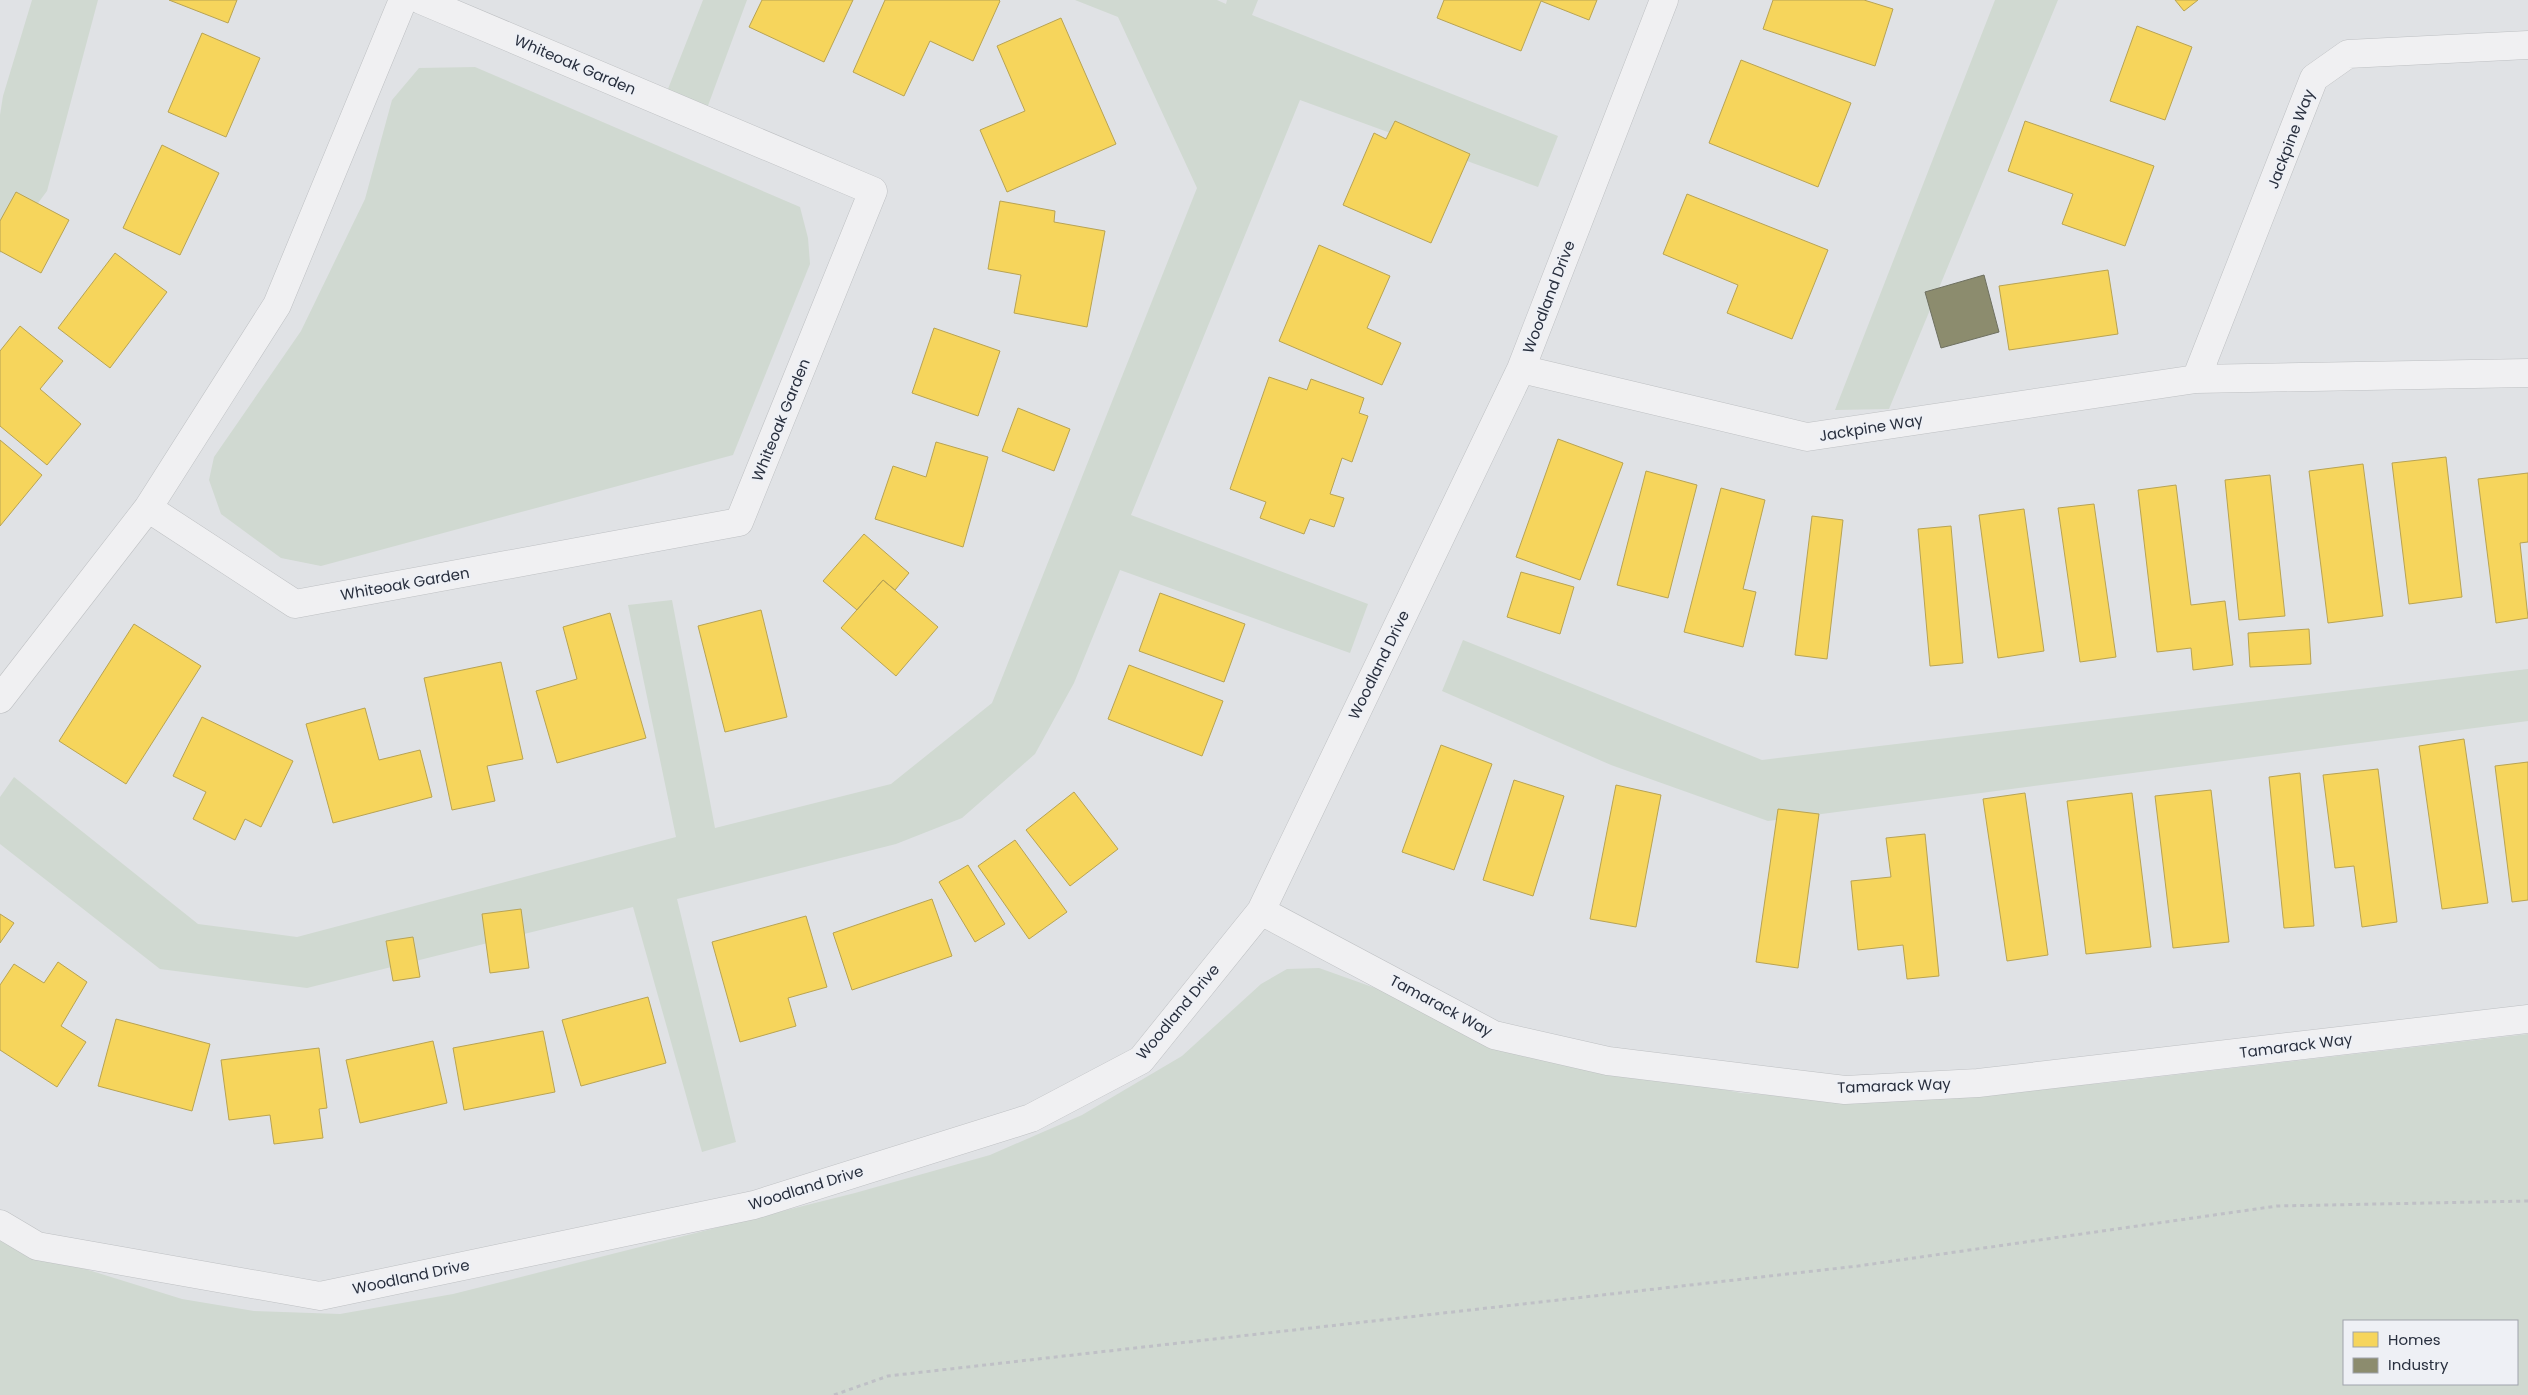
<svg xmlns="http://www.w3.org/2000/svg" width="2528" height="1395" viewBox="0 0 2528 1395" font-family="Poppins,sans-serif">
<rect width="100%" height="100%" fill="#e0e2e5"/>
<path fill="#d0d9d1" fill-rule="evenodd" d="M 32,0 L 98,0 L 47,191 L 0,254 L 0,115 L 3,96 Z
M 703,0 L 747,0 L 706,111 L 666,94 Z
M 1075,0 L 1217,0 L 1226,4 L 1227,0 L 1258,0 L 1252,15 L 1558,136 L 1538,187 L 1300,100 L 1131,515 L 1368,604 L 1350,653 L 1120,570 L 1074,683 L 1035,754 L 962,818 L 896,844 L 677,899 L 736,1142 L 702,1152 L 633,907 L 307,988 L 160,969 L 0,844 L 0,797 L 14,777 L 198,924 L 297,937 L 676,837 L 628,605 L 672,600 L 715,828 L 891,784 L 992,703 L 1197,188 L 1118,17 Z
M 1995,0 L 2058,0 L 1889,409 L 1835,410 Z
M 475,67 L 800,207 L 808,238 L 810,264 L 733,455 L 321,566 L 281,558 L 221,514 L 209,480 L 214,457 L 301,331 L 365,199 L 392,100 L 419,68 Z
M 1463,640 L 1762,760 L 2528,669 L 2528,721 L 1768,821 L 1611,765 L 1442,691 Z
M 1319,968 L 1378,989 L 1515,1047 L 1741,1093 L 1858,1101 L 2105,1083 L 2528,1034 L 2528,1395 L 0,1395 L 0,1231 L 40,1255 L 182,1299 L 254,1311 L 340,1314 L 453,1294 L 855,1193 L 990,1155 L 1082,1115 L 1182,1056 L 1261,984 L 1287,969 ZM 2344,1321 L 2517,1321 L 2517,1384 L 2344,1384 Z"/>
<path fill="#f6d55c" stroke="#b8a353" d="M 169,0 L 237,0 L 228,23 Z
M 762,0 L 853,0 L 824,62 L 749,27 Z
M 885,0 L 999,0 L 1000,1 L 973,61 L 930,41 L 904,96 L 853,72 Z
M 1444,0 L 1597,0 L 1589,20 L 1541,1 L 1521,51 L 1437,18 Z
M 1773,0 L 1864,0 L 1893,9 L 1875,66 L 1763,29 Z
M 2175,0 L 2198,0 L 2184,11 Z
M 1061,18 L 1116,144 L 1007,192 L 980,130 L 1025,111 L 997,46 Z
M 2137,26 L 2192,47 L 2165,120 L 2110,101 Z
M 202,33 L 260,58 L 226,137 L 168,112 Z
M 1741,60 L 1851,103 L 1818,187 L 1709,143 Z
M 1395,121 L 1470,154 L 1431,243 L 1343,205 L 1374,133 L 1386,139 Z
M 2025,121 L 2154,166 L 2125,246 L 2062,224 L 2073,194 L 2008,171 Z
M 162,145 L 219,173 L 180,255 L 123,228 Z
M 16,192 L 69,220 L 41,273 L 0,251 L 0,221 Z
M 1687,194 L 1828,250 L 1792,339 L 1727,313 L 1738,285 L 1663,254 Z
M 1000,201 L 1055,211 L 1054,222 L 1105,231 L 1087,327 L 1014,313 L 1021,275 L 988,269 Z
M 1319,245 L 1390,276 L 1367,328 L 1401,343 L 1382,385 L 1279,341 Z
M 115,253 L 167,292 L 110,368 L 58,328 Z
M 2108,270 L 2118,334 L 2009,350 L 1999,286 Z
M 20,326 L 63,361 L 40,389 L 81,424 L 47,465 L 0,426 L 0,351 Z
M 934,328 L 1000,351 L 978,416 L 912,393 Z
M 1269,377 L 1307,390 L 1311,379 L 1364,398 L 1359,413 L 1368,416 L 1352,462 L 1342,458 L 1330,494 L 1344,498 L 1334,527 L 1310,519 L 1304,534 L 1260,518 L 1266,502 L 1230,489 Z
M 1018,408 L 1070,429 L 1054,471 L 1002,451 Z
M 1558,439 L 1623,463 L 1580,580 L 1516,557 Z
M 0,440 L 42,475 L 0,526 Z
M 936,442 L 988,457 L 963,547 L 875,519 L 893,466 L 926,477 Z
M 2446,457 L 2462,597 L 2409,604 L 2392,463 Z
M 2363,464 L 2383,616 L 2328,623 L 2309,471 Z
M 1646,471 L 1697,485 L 1668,598 L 1617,585 Z
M 2528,473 L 2528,542 L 2520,543 L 2528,618 L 2496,623 L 2478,479 Z
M 2270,475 L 2285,616 L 2239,620 L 2225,480 Z
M 2176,485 L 2191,605 L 2225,601 L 2233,665 L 2193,670 L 2191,648 L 2157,652 L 2138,490 Z
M 1721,488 L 1765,500 L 1743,589 L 1756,592 L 1743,647 L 1684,632 Z
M 2094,504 L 2116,657 L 2080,662 L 2058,508 Z
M 2024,509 L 2044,651 L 1998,658 L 1979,515 Z
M 1812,516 L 1843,520 L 1827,659 L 1795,655 Z
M 1951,526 L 1963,663 L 1930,666 L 1918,529 Z
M 864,534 L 909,573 L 895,590 L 883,580 L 857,610 L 823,581 Z
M 1521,572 L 1574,587 L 1560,634 L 1507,617 Z
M 883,580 L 938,627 L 896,676 L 841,628 Z
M 1160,593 L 1245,624 L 1224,682 L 1139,651 Z
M 761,610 L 787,717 L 725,732 L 698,626 Z
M 610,613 L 646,738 L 557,763 L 536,691 L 577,679 L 563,627 Z
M 134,624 L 201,666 L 126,784 L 59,741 Z
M 2309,629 L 2311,664 L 2250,667 L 2248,633 Z
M 501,662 L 523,759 L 487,766 L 495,801 L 452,810 L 424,678 Z
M 1129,665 L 1223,701 L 1202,756 L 1108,719 Z
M 365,708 L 379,760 L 420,750 L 432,797 L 333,823 L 306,724 Z
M 202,717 L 293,761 L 261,827 L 245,819 L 235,840 L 193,819 L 206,792 L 173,776 Z
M 2464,739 L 2488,903 L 2442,909 L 2419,746 Z
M 1441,745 L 1492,764 L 1454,870 L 1402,852 Z
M 2528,762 L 2528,900 L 2512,902 L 2495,766 Z
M 2378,769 L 2397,922 L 2362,927 L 2354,866 L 2335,868 L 2323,775 Z
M 2300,773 L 2314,926 L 2284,928 L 2269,777 Z
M 1514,780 L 1564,796 L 1533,896 L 1483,880 Z
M 1616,785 L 1661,795 L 1636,927 L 1590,919 Z
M 2211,790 L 2229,942 L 2173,948 L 2155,796 Z
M 1074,792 L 1118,849 L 1070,886 L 1026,830 Z
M 2025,793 L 2048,955 L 2007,961 L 1983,799 Z
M 2132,793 L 2151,947 L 2086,954 L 2067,801 Z
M 1778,809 L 1819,814 L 1798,968 L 1756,962 Z
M 1925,834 L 1939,976 L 1907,979 L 1903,945 L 1858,950 L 1851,881 L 1891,877 L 1886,838 Z
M 1015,840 L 1067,912 L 1029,939 L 978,866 Z
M 968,865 L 1005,924 L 975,942 L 939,882 Z
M 932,899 L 952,956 L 852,990 L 833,933 Z
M 521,909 L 529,968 L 490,973 L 482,914 Z
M 0,914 L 14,923 L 0,943 Z
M 806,916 L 827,987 L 788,998 L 796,1026 L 740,1042 L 712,942 Z
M 413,937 L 420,977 L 393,981 L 386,941 Z
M 58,962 L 87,982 L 61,1026 L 86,1042 L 57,1087 L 0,1050 L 0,985 L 14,964 L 44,983 Z
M 648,997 L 666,1063 L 581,1086 L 562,1020 Z
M 116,1019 L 210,1044 L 192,1111 L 98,1086 Z
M 543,1031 L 555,1092 L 464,1110 L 453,1048 Z
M 433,1041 L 447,1103 L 360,1123 L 346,1060 Z
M 319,1048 L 327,1108 L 319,1109 L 323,1138 L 274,1144 L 270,1115 L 229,1120 L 221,1060 Z"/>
<path fill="#8c8c6e" stroke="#6e7060" d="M 1984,275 L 1999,332 L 1941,348 L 1925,292 Z"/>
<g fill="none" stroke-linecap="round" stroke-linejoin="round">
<defs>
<path id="minor" d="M 1521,369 L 1807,437 L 2196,379 L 2528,373
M 2196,379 L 2314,78 L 2348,54 L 2528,45
M 148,508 L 295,604 L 739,522 L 873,191 L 421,0
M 0,699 L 148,508 L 277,305 L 403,0
M 1261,911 L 1494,1035 L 1608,1061 L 1845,1090 L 1978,1083 L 2528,1019
M 0,1224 L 37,1246 L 320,1296 L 754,1205 L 1031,1118 L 1141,1060 L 1261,911 L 1521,369 L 1664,0"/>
</defs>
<use href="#minor" stroke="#bec0c3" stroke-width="29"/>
<path stroke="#bfc0c6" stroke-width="3" stroke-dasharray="4 4" stroke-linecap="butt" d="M 834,1395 L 888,1376 L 1858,1266 L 2277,1206 L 2528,1201"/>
<use href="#minor" stroke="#f0f0f2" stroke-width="28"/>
</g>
<g text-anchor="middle" stroke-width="5" stroke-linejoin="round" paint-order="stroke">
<g font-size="15" fill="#282f3e" stroke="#eef0f5">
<text transform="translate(575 65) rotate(23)" y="5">Whiteoak Garden</text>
<text transform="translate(2291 139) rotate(-69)" y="5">Jackpine Way</text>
<text transform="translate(1549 297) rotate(-69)" y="5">Woodland Drive</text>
<text transform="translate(781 420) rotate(-68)" y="5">Whiteoak Garden</text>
<text transform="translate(1871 428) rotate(-9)" y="5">Jackpine Way</text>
<text transform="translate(405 584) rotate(-10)" y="5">Whiteoak Garden</text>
<text transform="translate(1379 665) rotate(-64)" y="5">Woodland Drive</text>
<text transform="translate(1441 1006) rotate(28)" y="5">Tamarack Way</text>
<text transform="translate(1178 1012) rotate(-50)" y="5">Woodland Drive</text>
<text transform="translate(2296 1046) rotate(-7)" y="5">Tamarack Way</text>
<text transform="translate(1894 1086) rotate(-2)" y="5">Tamarack Way</text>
<text transform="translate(806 1188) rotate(-17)" y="5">Woodland Drive</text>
<text transform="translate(411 1277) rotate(-12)" y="5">Woodland Drive</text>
</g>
</g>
<rect x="2343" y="1320" width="175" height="65" fill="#eef0f5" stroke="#9fa3ac"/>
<rect x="2353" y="1332" width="25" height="15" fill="#f6d55c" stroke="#9fa3ac"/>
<text x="2388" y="1345" font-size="15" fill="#282f3e">Homes</text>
<rect x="2353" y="1358" width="25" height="15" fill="#8c8c6e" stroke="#9fa3ac"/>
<text x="2388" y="1370" font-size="15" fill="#282f3e">Industry</text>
</svg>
